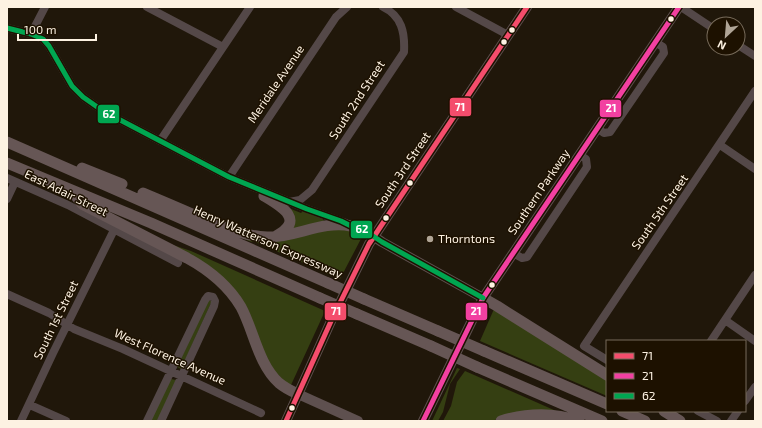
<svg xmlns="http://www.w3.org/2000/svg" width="762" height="428" viewBox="0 0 762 428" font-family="'Exo 2',sans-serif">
<rect width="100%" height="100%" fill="#20170a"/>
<path fill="#353f12" d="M 291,209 L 301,213 L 303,211 L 322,218 L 324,221 L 290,230 Z
M 324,230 L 348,230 L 363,235 L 340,279 L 253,241 L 252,242 L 244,239 Z
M 167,243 L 191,251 L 325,311 L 291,385 L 288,385 L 270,366 L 246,309 Z
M 208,300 L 212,301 L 181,369 L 177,367 Z
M 494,309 L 607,380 L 607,396 L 480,341 Z
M 457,368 L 460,369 L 450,384 L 443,412 L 438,421 L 432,421 Z
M 465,371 L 563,414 L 498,418 L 493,421 L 443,421 L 451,406 L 457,382 Z
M 171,379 L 176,380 L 159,421 L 149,421 Z"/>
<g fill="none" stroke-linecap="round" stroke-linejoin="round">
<path stroke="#544848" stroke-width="8" d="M 147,7 L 223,47
M 456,7 L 508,35
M 681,7 L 714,29
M 7,28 L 31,34 L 43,39 L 49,46 L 72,86 L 83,97 L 103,111 L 229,177 L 307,209 L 346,223
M 31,34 L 45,7
M 738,45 L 755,56
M 597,128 L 604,133 L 610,132 L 664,53 L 663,47 L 655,42
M 160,141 L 250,7
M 720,145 L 755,169
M 229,177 L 336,17 L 347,7
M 7,178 L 68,205 L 178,263
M 7,199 L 15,182
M 289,202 L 300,200 L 312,190 L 404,52 C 405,33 402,16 383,7
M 513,253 L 522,258 L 527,257 L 587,167 L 586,159 L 580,155
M 7,294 L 49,313 L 74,329 L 123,349 L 261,413
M 725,320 L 755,341
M 711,341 L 755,275
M 607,360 L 584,346 L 755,91
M 745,401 L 755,387
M 30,405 L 66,421
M 698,411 L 717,421
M 21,421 L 53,353 L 114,230
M 147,421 L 205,300 L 208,296 L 213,297 L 215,301 L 214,306 L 161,421
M 731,421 L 738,411"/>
<path stroke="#5e504f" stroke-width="10" d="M 351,226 L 364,230 L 382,242 L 483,298
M 298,394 L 358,421
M 286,421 L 332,319 L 369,244 L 527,7
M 423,421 L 483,298 L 679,7"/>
<path stroke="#665655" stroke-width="11" d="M 7,142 L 328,283
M 7,163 L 151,223 L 320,298
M 82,168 L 122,184
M 72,191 L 82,204 L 187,258 C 209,270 228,285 241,307 C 254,331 258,364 279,383 C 285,388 291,391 298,394
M 143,193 C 162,201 181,209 199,217 C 221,226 242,236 267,237 C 295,238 322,220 351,226
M 264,196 C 281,206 306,220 276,236
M 483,298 L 497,306 L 607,375
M 364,299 L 438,331
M 357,314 L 431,346
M 484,351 L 607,404
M 477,367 L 602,421
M 622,411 L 645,421
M 664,411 L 680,421
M 501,421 C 527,413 553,412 579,421"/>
<path stroke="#665655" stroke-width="11" d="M 328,283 L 364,299
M 320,298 L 357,314
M 438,331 L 484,351
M 431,346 L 477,367"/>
<defs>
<path id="bus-1" d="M 286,421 L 332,319 L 369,244 L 527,7"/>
<path id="bus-2" d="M 423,421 L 483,298 L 679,7"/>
<path id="bus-3" d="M 7,28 L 31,34 L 43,39 L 49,46 L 72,86 L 83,97 L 103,111 L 229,177 L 307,209 L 341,221 L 351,226 L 364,230 L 382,242 L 483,298"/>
</defs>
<use href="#bus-1" stroke="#1d1100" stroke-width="8"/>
<use href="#bus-2" stroke="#1d1100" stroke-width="8"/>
<use href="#bus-3" stroke="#1d1100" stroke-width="8"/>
<use href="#bus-1" stroke="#f44d6c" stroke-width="5"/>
<use href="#bus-2" stroke="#f240a1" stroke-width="5"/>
<use href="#bus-3" stroke="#00a651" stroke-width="5"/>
</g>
<g fill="#fdf2e2" stroke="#1d1100" stroke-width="1.5">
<circle cx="671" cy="19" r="3.5"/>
<circle cx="512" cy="30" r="3.5"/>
<circle cx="504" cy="42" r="3.5"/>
<circle cx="410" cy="183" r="3.5"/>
<circle cx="386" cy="218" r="3.5"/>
<circle cx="492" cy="285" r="3.5"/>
<circle cx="292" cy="408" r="3.5"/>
</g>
<circle fill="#b0a596" stroke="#1d1100" stroke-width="1.5" cx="430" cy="239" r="4"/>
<g text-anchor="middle" stroke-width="3" stroke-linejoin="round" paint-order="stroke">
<g font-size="12" fill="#fdf2e2" stroke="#1d1100">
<text transform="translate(276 84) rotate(-56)" y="4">Meridale Avenue</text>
<text transform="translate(357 100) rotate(-57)" y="4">South 2nd Street</text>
<text transform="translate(403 170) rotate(-56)" y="4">South 3rd Street</text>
<text transform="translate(539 192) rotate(-56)" y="4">Southern Parkway</text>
<text transform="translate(66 193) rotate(26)" y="4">East Adair Street</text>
<text transform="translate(660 212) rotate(-55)" y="4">South 5th Street</text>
<text transform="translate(268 242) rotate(24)" y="4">Henry Watterson Expressway</text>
<text transform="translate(56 320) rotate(-64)" y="4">South 1st Street</text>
<text transform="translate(170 357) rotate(24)" y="4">West Florence Avenue</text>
</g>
<g font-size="12" fill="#fdf2e2" stroke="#1d1100" text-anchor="start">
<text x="438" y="243">Thorntons</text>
</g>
</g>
<g stroke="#1d1100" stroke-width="1.5">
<rect x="449" y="97" width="23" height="20" rx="4" fill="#f44d6c"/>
<rect x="599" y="99" width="23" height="19" rx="4" fill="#f240a1"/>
<rect x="97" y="104" width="23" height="20" rx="4" fill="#00a651"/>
<rect x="350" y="220" width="23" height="19" rx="4" fill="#00a651"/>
<rect x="465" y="302" width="23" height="19" rx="4" fill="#f240a1"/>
<rect x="324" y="302" width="23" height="19" rx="4" fill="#f44d6c"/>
</g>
<g font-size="11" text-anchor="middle" font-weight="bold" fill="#fff">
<text x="460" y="111">71</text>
<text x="611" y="112">21</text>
<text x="109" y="118">62</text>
<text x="362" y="233">62</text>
<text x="476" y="315">21</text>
<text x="336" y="315">71</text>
</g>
<rect width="762" height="428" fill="none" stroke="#fdf2e2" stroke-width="16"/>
<rect x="606" y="340" width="140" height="72" fill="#1d1100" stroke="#776b5a"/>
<rect x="614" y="353" width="20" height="6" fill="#f44d6c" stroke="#776b5a"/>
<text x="642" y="360" font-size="12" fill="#fdf2e2">71</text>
<rect x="614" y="373" width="20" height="6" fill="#f240a1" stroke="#776b5a"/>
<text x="642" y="380" font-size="12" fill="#fdf2e2">21</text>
<rect x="614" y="393" width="20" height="6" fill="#00a651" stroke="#776b5a"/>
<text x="642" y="400" font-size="12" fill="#fdf2e2">62</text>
<g transform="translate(726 36) rotate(206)"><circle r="19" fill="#1d1100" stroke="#776b5a"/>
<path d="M0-3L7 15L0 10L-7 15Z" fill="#b0a596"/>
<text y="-6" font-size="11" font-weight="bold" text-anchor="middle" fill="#fdf2e2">N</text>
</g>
<path d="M18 34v6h78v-6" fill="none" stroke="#fdf2e2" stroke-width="2"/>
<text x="24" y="34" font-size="12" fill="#fdf2e2" stroke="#1d1100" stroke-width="3" paint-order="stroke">100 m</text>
</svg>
